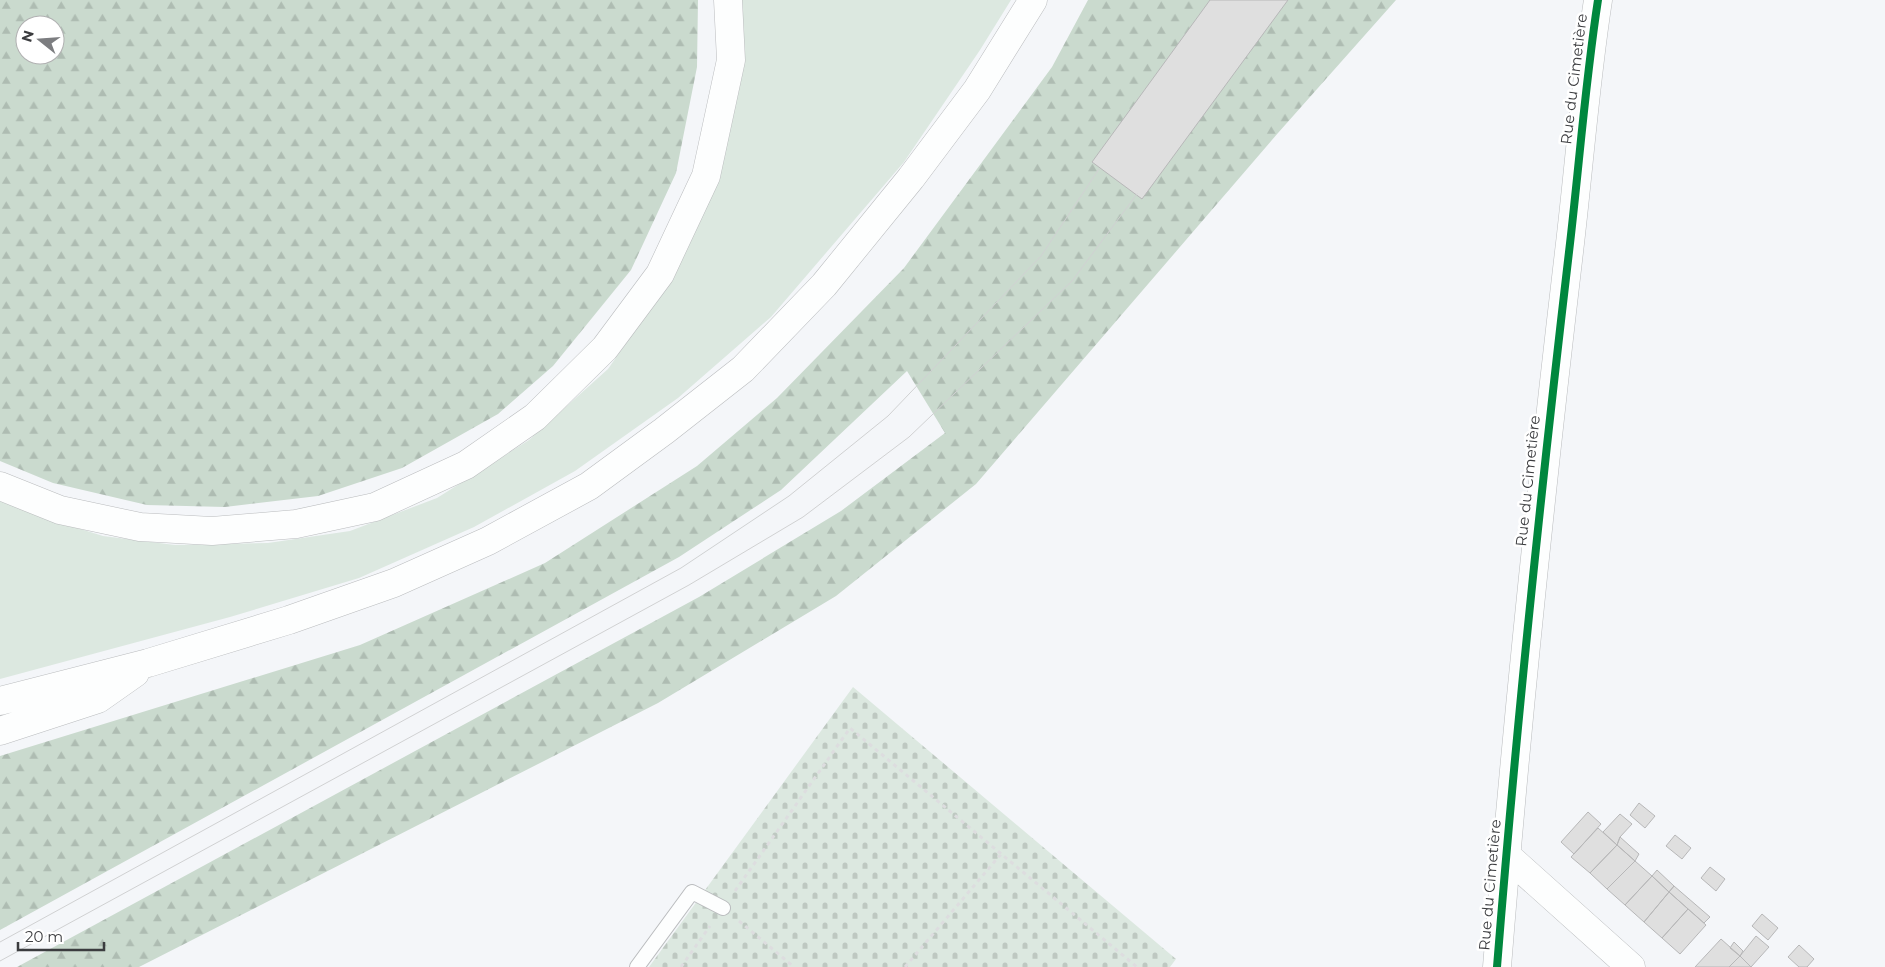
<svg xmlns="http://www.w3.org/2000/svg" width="1885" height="967" viewBox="0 0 1885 967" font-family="Montserrat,sans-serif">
<defs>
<pattern id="forest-firs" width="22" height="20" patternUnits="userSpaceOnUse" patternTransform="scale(1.25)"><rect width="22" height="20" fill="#cadace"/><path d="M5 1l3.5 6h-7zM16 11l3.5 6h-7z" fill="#aebcb2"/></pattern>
<pattern id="cemetery-stones" width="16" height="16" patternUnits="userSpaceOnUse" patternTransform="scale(1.25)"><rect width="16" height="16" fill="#dce8e0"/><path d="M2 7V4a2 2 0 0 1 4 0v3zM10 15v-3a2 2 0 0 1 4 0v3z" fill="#bec8c1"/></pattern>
</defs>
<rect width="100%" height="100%" fill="#f4f6f9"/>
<path fill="#dce8e0" d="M 738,0 L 1011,0 L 980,50 L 904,162 L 771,317 L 678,398 L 575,471 L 474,527 L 359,578 L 230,617 L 0,679 L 0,501 L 42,517 L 103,536 L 175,545 L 268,543 L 350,531 L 437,498 L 529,440 L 608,369 L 666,286 Z"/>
<path fill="url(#forest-firs)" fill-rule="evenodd" d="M 0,0 L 698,0 L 697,67 L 676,173 L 631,270 L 553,366 L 498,414 L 402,468 L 318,496 L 225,507 L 147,505 L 53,483 L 0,461 ZM 25,25 L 55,25 L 55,55 L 25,55 Z
M 1088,0 L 1396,0 L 1278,133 L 976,484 L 836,596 L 658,703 L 139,967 L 17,967 L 699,597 L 841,511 L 945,433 L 907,371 L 781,490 L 679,557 L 0,930 L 0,756 L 360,645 L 545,563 L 697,466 L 777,398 L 904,268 L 1052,67 Z"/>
<path fill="url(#cemetery-stones)" d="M 853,687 L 1176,959 L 1170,967 L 649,967 Z"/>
<path fill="#dfdfdf" stroke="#b7b7b8" d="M 1210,0 L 1288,0 L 1142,199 L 1092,162 Z
M 1639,803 L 1655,816 L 1645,828 L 1630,815 Z
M 1588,812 L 1601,824 L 1574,854 L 1561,842 Z
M 1620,814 L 1632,824 L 1620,837 L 1617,845 L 1603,832 Z
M 1598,828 L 1617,845 L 1590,873 L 1571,857 Z
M 1675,835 L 1691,848 L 1682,859 L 1666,846 Z
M 1620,837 L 1639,854 L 1635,861 L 1617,845 Z
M 1617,845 L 1635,861 L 1607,889 L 1590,873 Z
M 1635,861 L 1652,876 L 1625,905 L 1607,889 Z
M 1710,867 L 1725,879 L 1716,891 L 1701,878 Z
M 1657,870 L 1674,886 L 1669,892 L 1652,876 Z
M 1652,876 L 1669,892 L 1644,922 L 1625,905 Z
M 1674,886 L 1710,917 L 1704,923 L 1669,892 Z
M 1669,892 L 1688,909 L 1662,938 L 1644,922 Z
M 1688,909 L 1706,925 L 1680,954 L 1662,938 Z
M 1762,914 L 1778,928 L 1768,940 L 1752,926 Z
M 1756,936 L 1769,947 L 1751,967 L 1740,956 Z
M 1721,939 L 1740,956 L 1729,967 L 1695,967 Z
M 1734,942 L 1743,951 L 1740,956 L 1730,948 Z
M 1799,945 L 1814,959 L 1807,967 L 1799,967 L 1788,957 Z
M 1740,956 L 1751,967 L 1729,967 Z"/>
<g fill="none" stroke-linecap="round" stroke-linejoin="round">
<defs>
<path id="service" d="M 637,967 L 692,892 L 723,908"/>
<path id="minor" d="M 1506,855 L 1631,967
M 1497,967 C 1516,728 1541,490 1569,252 C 1579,168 1585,84 1598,0"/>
<path id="motorway" d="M 0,486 L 60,510 L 140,527 L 212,531 L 296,524 L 375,507 L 466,465 L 535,417 L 605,348 L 660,274 L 706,176 L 731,60 L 728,0
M 0,701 L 148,663 L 289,620 L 394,583 L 488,541 L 589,486 L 664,431 L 743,369 L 824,285 L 911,178 L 977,90 L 1033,0
M 0,731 L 98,699 L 135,673"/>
</defs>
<use href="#service" stroke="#babcbe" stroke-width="16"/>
<use href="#minor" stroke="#babcbe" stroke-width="29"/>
<use href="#motorway" stroke="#babcbe" stroke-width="29"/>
<path stroke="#dddddf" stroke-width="3" stroke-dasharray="4 4" stroke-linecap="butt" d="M 735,891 L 850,728 L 1137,967
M 739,921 L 794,967
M 681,967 L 710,926
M 905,967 L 1001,854"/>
<use href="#service" stroke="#fdfefe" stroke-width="14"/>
<use href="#minor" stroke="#fdfefe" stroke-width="28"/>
<use href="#motorway" stroke="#fdfefe" stroke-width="28"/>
<path stroke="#d0d1d2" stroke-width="1" d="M 0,942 L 681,568 L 789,496 L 888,416 L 1041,256 L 1099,169
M 0,961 L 689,585 L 803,517 L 909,437 L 1072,281 L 1137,194"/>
<defs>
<path id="cycleway" d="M 1497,967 C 1516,728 1541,490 1569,252 C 1579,168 1585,84 1598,0"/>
</defs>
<use href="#cycleway" stroke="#fff" stroke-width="11"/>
<use href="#cycleway" stroke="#00873e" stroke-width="8"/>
</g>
<g text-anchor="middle" stroke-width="5" stroke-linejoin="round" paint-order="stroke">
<g font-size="15" fill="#3b3c3f" stroke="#fff">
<text transform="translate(1574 79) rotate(-83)" y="5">Rue du Cimetière</text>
<text transform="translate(1528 481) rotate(-84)" y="5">Rue du Cimetière</text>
<text transform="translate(1490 885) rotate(-85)" y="5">Rue du Cimetière</text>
</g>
</g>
<g transform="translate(40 40) rotate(287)"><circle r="24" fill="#ffffff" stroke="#b1b1b2"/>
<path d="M0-4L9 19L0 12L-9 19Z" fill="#7c7d80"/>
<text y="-8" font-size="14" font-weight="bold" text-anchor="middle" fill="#3b3c3f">N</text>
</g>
<path d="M18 942v8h86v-8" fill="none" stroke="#3b3c3f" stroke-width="2.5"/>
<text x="25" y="942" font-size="15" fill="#3b3c3f" stroke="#ffffff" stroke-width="4" paint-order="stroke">20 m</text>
</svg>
